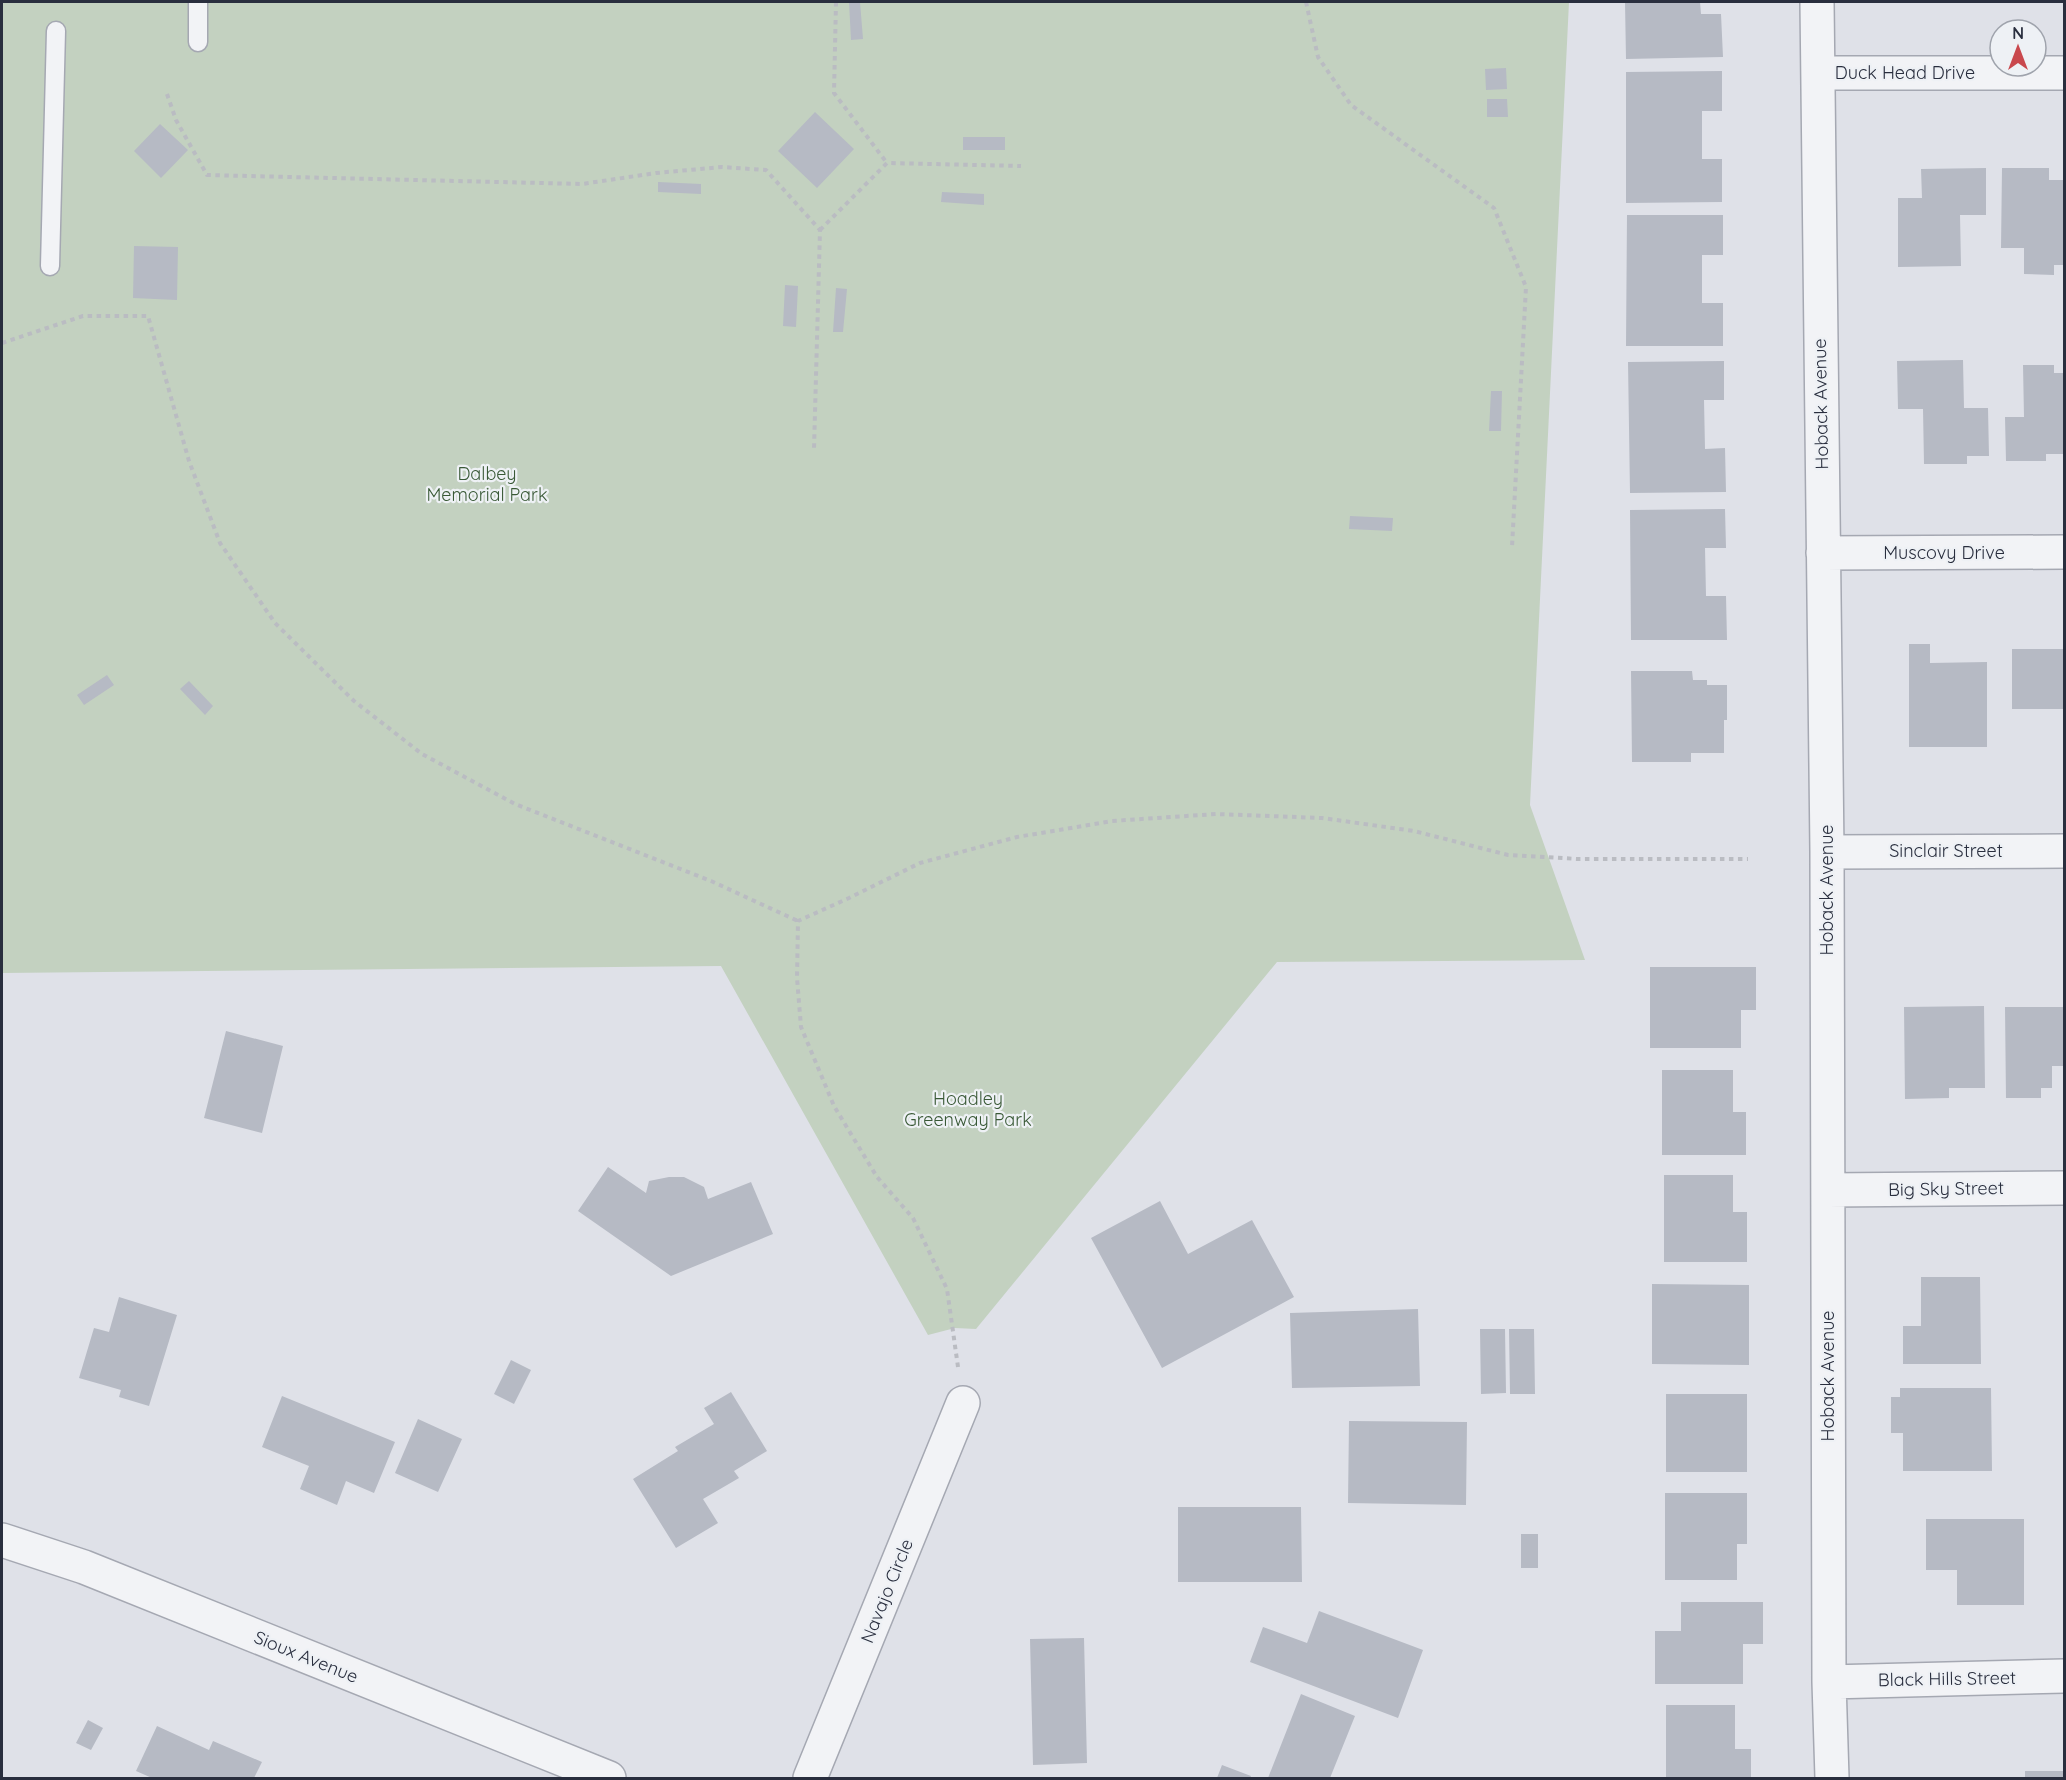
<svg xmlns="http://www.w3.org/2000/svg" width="2066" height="1780" viewBox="0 0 2066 1780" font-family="Quicksand,sans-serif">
<rect width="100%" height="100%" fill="#dfe1e8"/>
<path fill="#c3d1c0" d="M 2,2 L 1569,2 L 1530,805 L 1585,960 L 1277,962 L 976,1329 L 955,1328 L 928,1335 L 721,966 L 2,973 Z"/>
<path fill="#b6bac4" d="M 849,2 L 860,2 L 863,39 L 851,40 Z
M 1625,2 L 1700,2 L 1701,14 L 1721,14 L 1723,57 L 1626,59 Z
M 1506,68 L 1507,89 L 1486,90 L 1485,69 Z
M 1722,71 L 1722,111 L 1702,111 L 1702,159 L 1722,159 L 1722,202 L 1626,203 L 1626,72 Z
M 1487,99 L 1507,99 L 1508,117 L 1487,117 Z
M 815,112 L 854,149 L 817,188 L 778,151 Z
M 160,124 L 188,150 L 161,178 L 134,151 Z
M 963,137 L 1005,137 L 1005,150 L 963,150 Z
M 1986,168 L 1986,215 L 1960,215 L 1961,266 L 1898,267 L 1898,198 L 1922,198 L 1921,169 Z
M 2002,168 L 2049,168 L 2049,180 L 2064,180 L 2064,265 L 2054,265 L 2054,275 L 2024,274 L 2024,248 L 2001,248 Z
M 658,182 L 701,184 L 701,194 L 658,192 Z
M 942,192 L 984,194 L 984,205 L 941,202 Z
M 1627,215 L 1723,215 L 1723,255 L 1702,255 L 1702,303 L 1723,303 L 1723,346 L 1626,346 Z
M 134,246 L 178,247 L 177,300 L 133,298 Z
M 785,285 L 798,286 L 796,327 L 783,326 Z
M 836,288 L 847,289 L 843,332 L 833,332 Z
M 1963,360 L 1964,408 L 1988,408 L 1989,456 L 1967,456 L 1967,464 L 1924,464 L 1923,409 L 1898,409 L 1897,361 Z
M 1724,361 L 1724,400 L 1704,400 L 1705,449 L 1725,448 L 1726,492 L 1630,493 L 1628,362 Z
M 2023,365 L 2054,365 L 2054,373 L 2064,373 L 2064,454 L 2046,454 L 2046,461 L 2006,461 L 2005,417 L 2024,417 Z
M 1491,391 L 1502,391 L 1501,431 L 1489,431 Z
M 1725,509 L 1726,548 L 1705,548 L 1706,596 L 1726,596 L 1727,640 L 1631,640 L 1630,510 Z
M 1350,516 L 1393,518 L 1392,531 L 1349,529 Z
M 1909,644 L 1930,644 L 1930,663 L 1987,662 L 1987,747 L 1909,747 Z
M 2012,649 L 2064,649 L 2064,709 L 2012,709 Z
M 1631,671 L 1692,671 L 1693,680 L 1707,680 L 1707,685 L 1727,685 L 1727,720 L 1724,720 L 1724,753 L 1691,753 L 1691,762 L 1632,762 Z
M 107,675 L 114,685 L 84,705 L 77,695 Z
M 189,681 L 213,706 L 205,715 L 180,689 Z
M 1650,967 L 1756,967 L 1756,1010 L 1741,1010 L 1741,1048 L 1650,1048 Z
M 1984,1006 L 1985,1088 L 1949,1088 L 1949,1098 L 1905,1099 L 1904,1007 Z
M 2005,1007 L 2064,1007 L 2064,1066 L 2052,1066 L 2052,1088 L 2041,1088 L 2041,1098 L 2006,1098 Z
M 226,1031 L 283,1046 L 262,1133 L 204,1118 Z
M 1662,1070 L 1733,1070 L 1733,1112 L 1746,1112 L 1746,1155 L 1662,1155 Z
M 608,1167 L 646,1193 L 649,1181 L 669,1177 L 684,1177 L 704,1187 L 708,1199 L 751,1182 L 773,1234 L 671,1276 L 578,1211 Z
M 1664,1175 L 1733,1175 L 1733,1212 L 1747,1212 L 1747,1262 L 1664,1262 Z
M 1160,1201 L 1188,1254 L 1252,1220 L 1294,1297 L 1162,1368 L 1091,1238 Z
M 1921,1277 L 1980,1277 L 1981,1364 L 1903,1364 L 1903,1326 L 1921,1326 Z
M 1652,1284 L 1749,1285 L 1749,1365 L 1652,1364 Z
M 119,1297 L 177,1315 L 149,1406 L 119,1397 L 121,1390 L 79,1378 L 94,1328 L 109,1332 Z
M 1418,1309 L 1420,1386 L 1292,1388 L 1290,1313 Z
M 1480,1329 L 1505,1329 L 1506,1393 L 1481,1394 Z
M 1509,1329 L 1534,1329 L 1535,1394 L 1510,1394 Z
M 511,1360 L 531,1370 L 514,1404 L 494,1394 Z
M 1900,1388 L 1991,1388 L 1992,1471 L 1903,1471 L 1903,1433 L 1891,1433 L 1891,1397 L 1900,1397 Z
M 731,1392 L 767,1451 L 734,1471 L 739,1478 L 703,1499 L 718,1523 L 676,1548 L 633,1479 L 678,1451 L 675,1447 L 714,1424 L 704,1408 Z
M 1666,1394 L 1747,1394 L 1747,1472 L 1666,1472 Z
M 282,1396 L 395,1442 L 374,1493 L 346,1481 L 337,1505 L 300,1489 L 309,1466 L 262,1447 Z
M 418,1419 L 462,1439 L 438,1492 L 395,1473 Z
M 1349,1421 L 1467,1422 L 1466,1505 L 1348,1503 Z
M 1665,1493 L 1747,1493 L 1747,1544 L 1737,1544 L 1737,1580 L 1665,1580 Z
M 1178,1507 L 1301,1507 L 1302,1582 L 1178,1582 Z
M 1926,1519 L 2024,1519 L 2024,1605 L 1957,1605 L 1957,1570 L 1926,1570 Z
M 1521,1534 L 1538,1534 L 1538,1568 L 1521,1568 Z
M 1681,1602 L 1763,1602 L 1763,1644 L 1743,1644 L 1743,1684 L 1655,1684 L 1655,1631 L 1681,1631 Z
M 1319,1611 L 1423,1650 L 1398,1718 L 1250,1662 L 1263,1627 L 1307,1643 Z
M 1084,1638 L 1087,1763 L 1033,1765 L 1030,1639 Z
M 1301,1694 L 1355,1716 L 1330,1778 L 1268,1778 Z
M 1666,1705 L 1735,1705 L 1735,1749 L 1751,1749 L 1751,1778 L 1666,1778 Z
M 88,1720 L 103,1728 L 91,1750 L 76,1743 Z
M 157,1726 L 209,1750 L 213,1741 L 262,1762 L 254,1778 L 152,1778 L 136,1771 Z
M 1222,1765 L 1251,1776 L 1250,1778 L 1217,1778 Z
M 2025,1771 L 2064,1771 L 2064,1778 L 2025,1778 Z"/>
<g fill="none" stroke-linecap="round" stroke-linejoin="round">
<defs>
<path id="service" d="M 198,2 L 198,42
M 50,266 L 56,31"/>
<path id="minor" d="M 1817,2 L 1827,852 L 1829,1682 L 1832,1778
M 1818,73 L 2064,73
M 1823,553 L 2064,552
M 1827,852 L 2064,851
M 1828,1190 L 2064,1188
M 2,1540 L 84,1567 L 609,1778
M 1829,1682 L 2064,1676
M 810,1778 L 963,1403"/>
</defs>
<use href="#service" stroke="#a5a8b2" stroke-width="21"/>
<use href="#minor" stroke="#a5a8b2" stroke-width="36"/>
<path stroke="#babcc2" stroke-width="4" stroke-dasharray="4.5 4.5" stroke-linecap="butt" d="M 836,2 L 834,93 L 887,163
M 1306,2 L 1318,57 L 1351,105 L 1494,208 L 1526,287 L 1512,547
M 167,94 L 176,120 L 207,175 L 582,184 L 656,173 L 722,167 L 766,170 L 820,230 L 814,449
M 820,230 L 887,163 L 1021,166
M 2,343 L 83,316 L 148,316 L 189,461 L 220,543 L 275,623 L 354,701 L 422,754 L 515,804 L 711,881 L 798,921
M 958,1367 L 947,1289 L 913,1218 L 877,1177 L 834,1106 L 801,1027 L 797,978 L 798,921 L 849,898 L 920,863 L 1017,837 L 1112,821 L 1216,814 L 1322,818 L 1414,831 L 1508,855 L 1578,859 L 1748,859"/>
<use href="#service" stroke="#f2f3f6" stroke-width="18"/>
<use href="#minor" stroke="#f2f3f6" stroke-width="33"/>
</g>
<g text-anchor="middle" stroke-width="4.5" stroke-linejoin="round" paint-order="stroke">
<g font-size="18" fill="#292e3e" stroke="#eef1f5">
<text x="1905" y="79">Duck Head Drive</text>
<text transform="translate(1821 404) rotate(-91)" y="6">Hoback Avenue</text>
<text x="1944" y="559">Muscovy Drive</text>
<text x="1946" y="857">Sinclair Street</text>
<text transform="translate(1827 890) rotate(-90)" y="6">Hoback Avenue</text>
<text transform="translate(1946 1189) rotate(-1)" y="6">Big Sky Street</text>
<text transform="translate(1828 1376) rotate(-90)" y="6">Hoback Avenue</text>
<text transform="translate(887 1591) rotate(-68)" y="6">Navajo Circle</text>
<text transform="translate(306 1657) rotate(22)" y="6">Sioux Avenue</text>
<text transform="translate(1947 1679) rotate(-1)" y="6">Black Hills Street</text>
</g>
<g font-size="18" fill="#395936" stroke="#eef1f5">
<text x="487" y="480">Dalbey<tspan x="487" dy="21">Memorial Park</tspan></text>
<text x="968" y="1105">Hoadley<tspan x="968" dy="21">Greenway Park</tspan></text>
</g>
</g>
<rect width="2066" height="1780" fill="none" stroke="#292e3e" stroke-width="6"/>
<g transform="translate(2018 48)"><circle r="28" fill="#eef1f5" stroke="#9fa3ac" stroke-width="1.5"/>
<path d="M0-4.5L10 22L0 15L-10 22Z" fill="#c9484d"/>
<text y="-9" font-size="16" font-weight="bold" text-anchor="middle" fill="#292e3e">N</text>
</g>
</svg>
